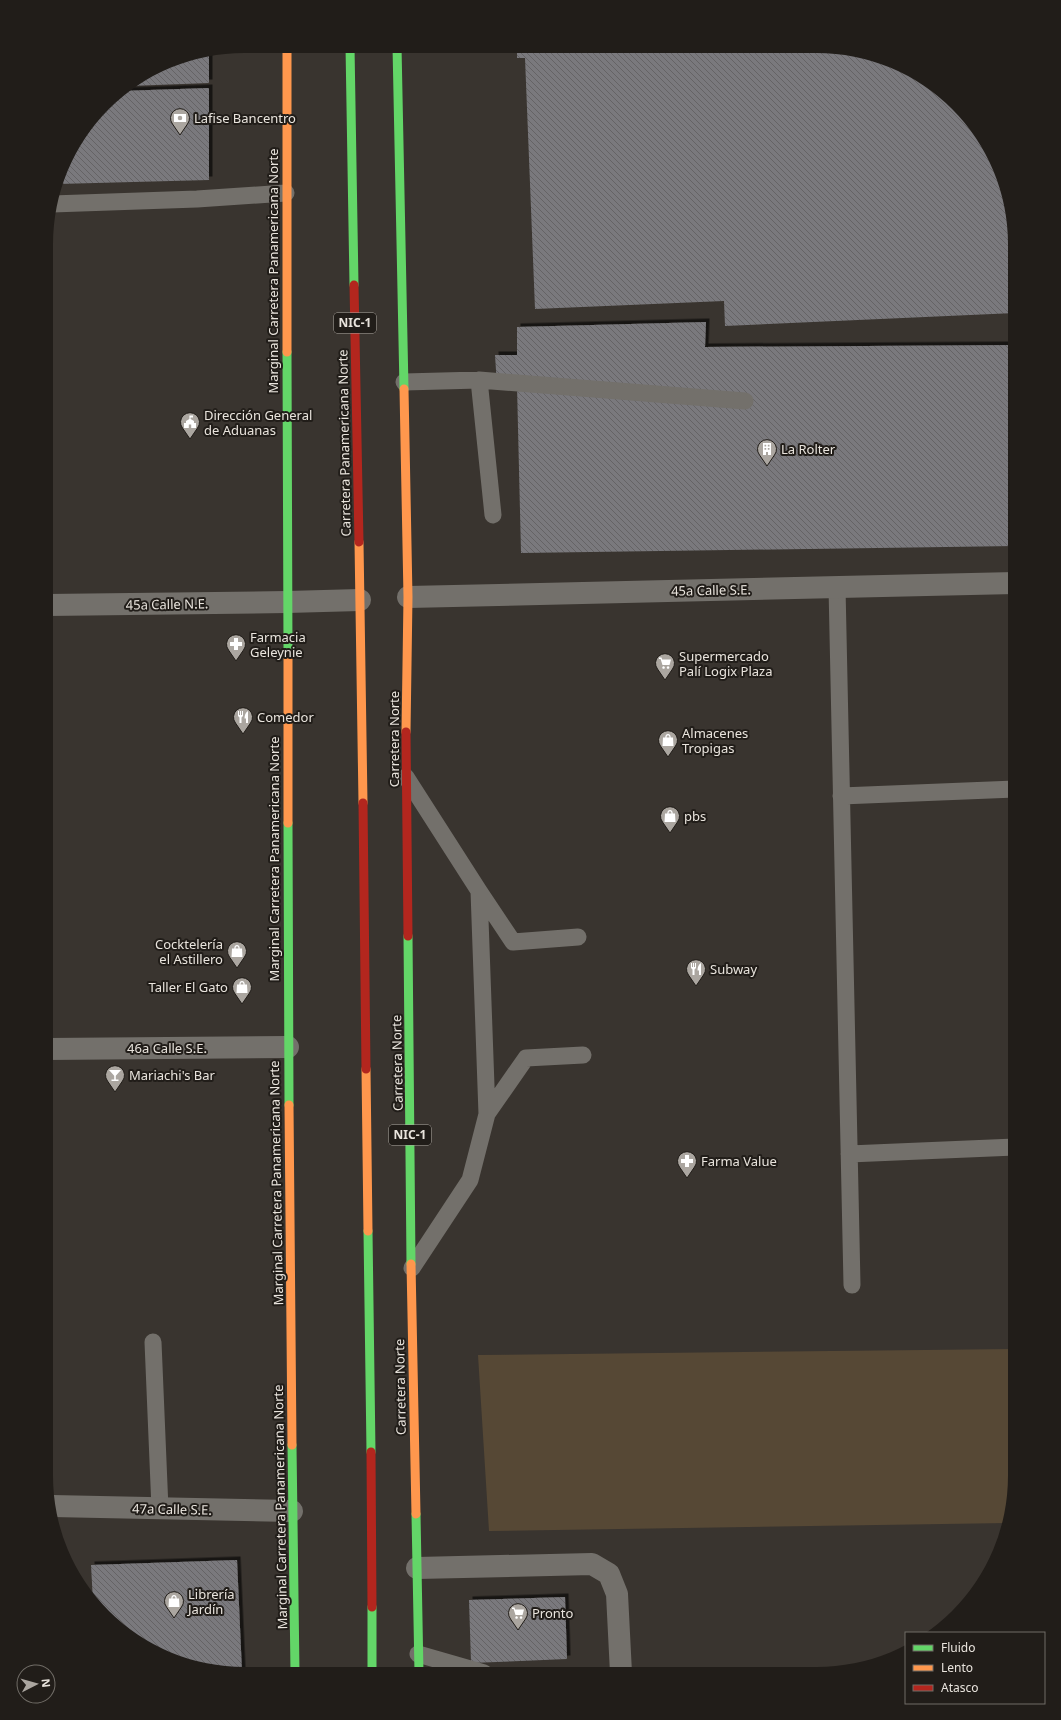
<svg xmlns="http://www.w3.org/2000/svg" width="1061" height="1720" viewBox="0 0 1061 1720" font-family="'Noto Sans',sans-serif">
<defs>
<pattern id="building-back-hatch" width="6" height="6" patternUnits="userSpaceOnUse"><rect width="6" height="6" fill="#7a797d"/><path d="M-1 5l2 2M0 0l6 6M5-1l2 2" fill="none" stroke="#656465"/></pattern>
<filter id="shadow"><feDropShadow dx="3.5" dy="-3.5" stdDeviation="0" flood-color="#0009"/></filter>
</defs>
<rect width="100%" height="100%" fill="#39342f"/>
<path fill="#564835" d="M 1015,1349 L 1015,1489 L 1008,1523 L 489,1531 L 478,1355 Z"/>
<path fill="url(#building-back-hatch)" filter="url(#shadow)" d="M 517,47 L 843,48 L 893,61 L 938,87 L 974,124 L 1000,168 L 1015,244 L 1015,313 L 725,326 L 724,301 L 535,309 L 525,58 L 517,58 Z
M 209,53 L 209,83 L 129,86 L 168,61 Z
M 209,88 L 209,180 L 58,184 L 67,156 L 113,95 L 120,91 Z
M 706,322 L 705,347 L 1015,345 L 1015,546 L 521,553 L 517,386 L 497,386 L 495,355 L 517,355 L 517,327 Z
M 237,1560 L 242,1672 L 218,1672 L 168,1659 L 124,1633 L 93,1602 L 91,1565 Z
M 565,1597 L 567,1659 L 471,1663 L 469,1600 Z"/>
<g fill="none" stroke-linecap="round" stroke-linejoin="round">
<path stroke="#73706b" stroke-width="17" d="M 52,204 L 197,199 L 286,193
M 479,380 L 493,515
M 404,382 L 479,380 L 745,401
M 837,587 L 852,1285
M 406,777 L 479,891 L 513,942 L 578,937
M 841,796 L 1015,789
M 479,891 L 487,1114
M 849,1154 L 1015,1147
M 412,1268 L 470,1180 L 487,1114 L 526,1058 L 583,1055
M 153,1342 L 160,1509
M 418,1654 L 484,1673"/>
<path stroke="#73706b" stroke-width="22" d="M 408,597 L 1015,583
M 47,605 L 287,602 L 360,600
M 47,1049 L 288,1047
M 52,1506 L 292,1511
M 417,1568 L 592,1564 L 609,1574 L 617,1594 L 621,1673"/>
<path stroke="#63d668" stroke-width="9" d="M 350,46 L 354,285
M 397,46 L 404,389
M 287,352 L 288,654
M 288,823 L 289,1105
M 408,936 L 411,1264
M 368,1231 L 371,1452
M 292,1445 L 295,1673
M 416,1514 L 419,1673
M 372,1607 L 372,1673"/>
<path stroke="#ff974d" stroke-width="9" d="M 287,46 L 287,352
M 404,389 L 408,597 L 406,732
M 359,542 L 363,803
M 288,654 L 288,823
M 366,1069 L 368,1231
M 289,1105 L 292,1445
M 411,1264 L 416,1514"/>
<path stroke="#b3261e" stroke-width="9" d="M 354,285 L 359,542
M 406,732 L 408,936
M 363,803 L 366,1069
M 371,1452 L 372,1607"/>
</g>
<defs>
<symbol id="bank-pin" viewBox="-11 -11 22 30"><path d="M0 17L-7.5 6A9.5 9.5 0 1 1 7.5 6Z" fill="#aba6a0" stroke="#211d19"/><path d="M-6-4H6V4H-6ZM0-2.3a2.3 2.3 0 1 0 0 4.6a2.3 2.3 0 1 0 0-4.6Z" fill="#fff"/></symbol>
<symbol id="civic-pin" viewBox="-11 -11 22 30"><path d="M0 17L-7.5 6A9.5 9.5 0 1 1 7.5 6Z" fill="#aba6a0" stroke="#211d19"/><path d="M-.6-6.5H3V-4.5H.6V-3L4-1V1h2V6H-6V1h2V-1L-.6-3ZM-1.2 2.5V6h2.4V2.5Z" fill="#fff"/></symbol>
<symbol id="building-pin" viewBox="-11 -11 22 30"><path d="M0 17L-7.5 6A9.5 9.5 0 1 1 7.5 6Z" fill="#aba6a0" stroke="#211d19"/><path d="M-4-6H4V6H1V3H-1V6H-4ZM-2.5-4.3h1.7v1.8h-1.7ZM.8-4.3h1.7v1.8H.8ZM-2.5-1h1.7V.8h-1.7ZM.8-1h1.7V.8H.8Z" fill="#fff"/></symbol>
<symbol id="pharmacy-pin" viewBox="-11 -11 22 30"><path d="M0 17L-7.5 6A9.5 9.5 0 1 1 7.5 6Z" fill="#aba6a0" stroke="#211d19"/><path d="M-2-6h4v4h4v4h-4v4h-4v-4h-4v-4h4Z" fill="#fff"/></symbol>
<symbol id="supermarket-pin" viewBox="-11 -11 22 30"><path d="M0 17L-7.5 6A9.5 9.5 0 1 1 7.5 6Z" fill="#aba6a0" stroke="#211d19"/><path d="M-6-5.5h2.5l.6 2H6L4.5 2H-2.5L-4.4-4H-6ZM-1.5 3.2a1.3 1.3 0 1 0 .1 0ZM3 3.2a1.3 1.3 0 1 0 .1 0Z" fill="#fff"/></symbol>
<symbol id="restaurant-pin" viewBox="-11 -11 22 30"><path d="M0 17L-7.5 6A9.5 9.5 0 1 1 7.5 6Z" fill="#aba6a0" stroke="#211d19"/><path d="M-5-6h1v4h1v-4h1v4h1v-4h1v5L-1.5 .5V6h-2V.5L-5-1ZM5-6V6H3V1.5H1.5Q1.5-4 5-6Z" fill="#fff"/></symbol>
<symbol id="shop-pin" viewBox="-11 -11 22 30"><path d="M0 17L-7.5 6A9.5 9.5 0 1 1 7.5 6Z" fill="#aba6a0" stroke="#211d19"/><path d="M-5-2.5h2.3a2.7 3.5 0 0 1 5.4 0H5L5.5 6h-11ZM-1.5-2.5h3a1.5 2.3 0 0 0-3 0Z" fill="#fff"/></symbol>
<symbol id="bar-pin" viewBox="-11 -11 22 30"><path d="M0 17L-7.5 6A9.5 9.5 0 1 1 7.5 6Z" fill="#aba6a0" stroke="#211d19"/><path d="M-6-5H6L.8 .8V4.5H3.5V6h-7V4.5H-.8V.8Z" fill="#fff"/></symbol>
</defs>
<g fill-rule="evenodd">
<use href="#bank-pin" x="169" y="107" width="22" height="30"/>
<use href="#civic-pin" x="179" y="411" width="22" height="30"/>
<use href="#building-pin" x="756" y="438" width="22" height="30"/>
<use href="#pharmacy-pin" x="225" y="633" width="22" height="30"/>
<use href="#supermarket-pin" x="654" y="652" width="22" height="30"/>
<use href="#restaurant-pin" x="232" y="706" width="22" height="30"/>
<use href="#shop-pin" x="657" y="729" width="22" height="30"/>
<use href="#shop-pin" x="659" y="805" width="22" height="30"/>
<use href="#shop-pin" x="226" y="940" width="22" height="30"/>
<use href="#restaurant-pin" x="685" y="958" width="22" height="30"/>
<use href="#shop-pin" x="231" y="976" width="22" height="30"/>
<use href="#bar-pin" x="104" y="1064" width="22" height="30"/>
<use href="#pharmacy-pin" x="676" y="1150" width="22" height="30"/>
<use href="#shop-pin" x="163" y="1590" width="22" height="30"/>
<use href="#supermarket-pin" x="507" y="1602" width="22" height="30"/>
</g>
<g text-anchor="middle" stroke-width="4" stroke-linejoin="round" paint-order="stroke">
<g fill="#211d19" stroke="#ada8a2" stroke-width="1">
<rect x="334" y="313" width="42" height="20" rx="3"/>
<rect x="389" y="1125" width="42" height="20" rx="3"/>
</g>
<g font-size="12" font-weight="bold" fill="#e9e4dd">
<text x="355" y="327">NIC-1</text>
<text x="410" y="1139">NIC-1</text>
</g>
<g font-size="13" fill="#e9e4dd" stroke="#211d19" text-anchor="start">
<text x="194" y="123">Lafise Bancentro</text>
<text x="204" y="420">Dirección General<tspan x="204" dy="15">de Aduanas</tspan></text>
<text x="781" y="454">La Rolter</text>
<text x="250" y="642">Farmacia<tspan x="250" dy="15">Geleynie</tspan></text>
<text x="679" y="661">Supermercado<tspan x="679" dy="15">Palí Logix Plaza</tspan></text>
<text x="257" y="722">Comedor</text>
<text x="682" y="738">Almacenes<tspan x="682" dy="15">Tropigas</tspan></text>
<text x="684" y="821">pbs</text>
<text x="223" y="949" text-anchor="end">Cocktelería<tspan x="223" dy="15">el Astillero</tspan></text>
<text x="710" y="974">Subway</text>
<text x="228" y="992" text-anchor="end">Taller El Gato</text>
<text x="129" y="1080">Mariachi's Bar</text>
<text x="701" y="1166">Farma Value</text>
<text x="188" y="1599">Librería<tspan x="188" dy="15">Jardín</tspan></text>
<text x="532" y="1618">Pronto</text>
</g>
<g font-size="13" fill="#e9e4dd" stroke="#211d19">
<text transform="translate(273 271) rotate(-90)" y="5">Marginal Carretera Panamericana Norte</text>
<text transform="translate(344 443) rotate(-91)" y="5">Carretera Panamericana Norte</text>
<text transform="translate(711 590) rotate(-1)" y="5">45a Calle S.E.</text>
<text transform="translate(167 604) rotate(-1)" y="5">45a Calle N.E.</text>
<text transform="translate(394 739) rotate(-90)" y="5">Carretera Norte</text>
<text transform="translate(274 859) rotate(-90)" y="5">Marginal Carretera Panamericana Norte</text>
<text x="167" y="1053">46a Calle S.E.</text>
<text transform="translate(397 1063) rotate(-91)" y="5">Carretera Norte</text>
<text transform="translate(276 1183) rotate(-91)" y="5">Marginal Carretera Panamericana Norte</text>
<text transform="translate(400 1387) rotate(-91)" y="5">Carretera Norte</text>
<text transform="translate(280 1507) rotate(-91)" y="5">Marginal Carretera Panamericana Norte</text>
<text transform="translate(172 1509) rotate(1)" y="5">47a Calle S.E.</text>
</g>
</g>
<path d="M0 0H1061V1720H0ZM244 53H817A191 191 0 0 1 1008 244V1476A191 191 0 0 1 817 1667H244A191 191 0 0 1 53 1476V244A191 191 0 0 1 244 53Z" fill="#211d19" fill-rule="evenodd"/>
<rect x="905" y="1632" width="140" height="72" fill="#211d19" stroke="#716d67"/>
<rect x="913" y="1645" width="20" height="6" fill="#63d668" stroke="#716d67"/>
<text x="941" y="1652" font-size="12" fill="#e9e4dd">Fluido</text>
<rect x="913" y="1665" width="20" height="6" fill="#ff974d" stroke="#716d67"/>
<text x="941" y="1672" font-size="12" fill="#e9e4dd">Lento</text>
<rect x="913" y="1685" width="20" height="6" fill="#b3261e" stroke="#716d67"/>
<text x="941" y="1692" font-size="12" fill="#e9e4dd">Atasco</text>
<g transform="translate(36 1684) rotate(84)"><circle r="19" fill="#211d19" stroke="#716d67"/>
<path d="M0-3L7 15L0 10L-7 15Z" fill="#aba6a0"/>
<text y="-6" font-size="11" font-weight="bold" text-anchor="middle" fill="#e9e4dd">N</text>
</g>
</svg>
